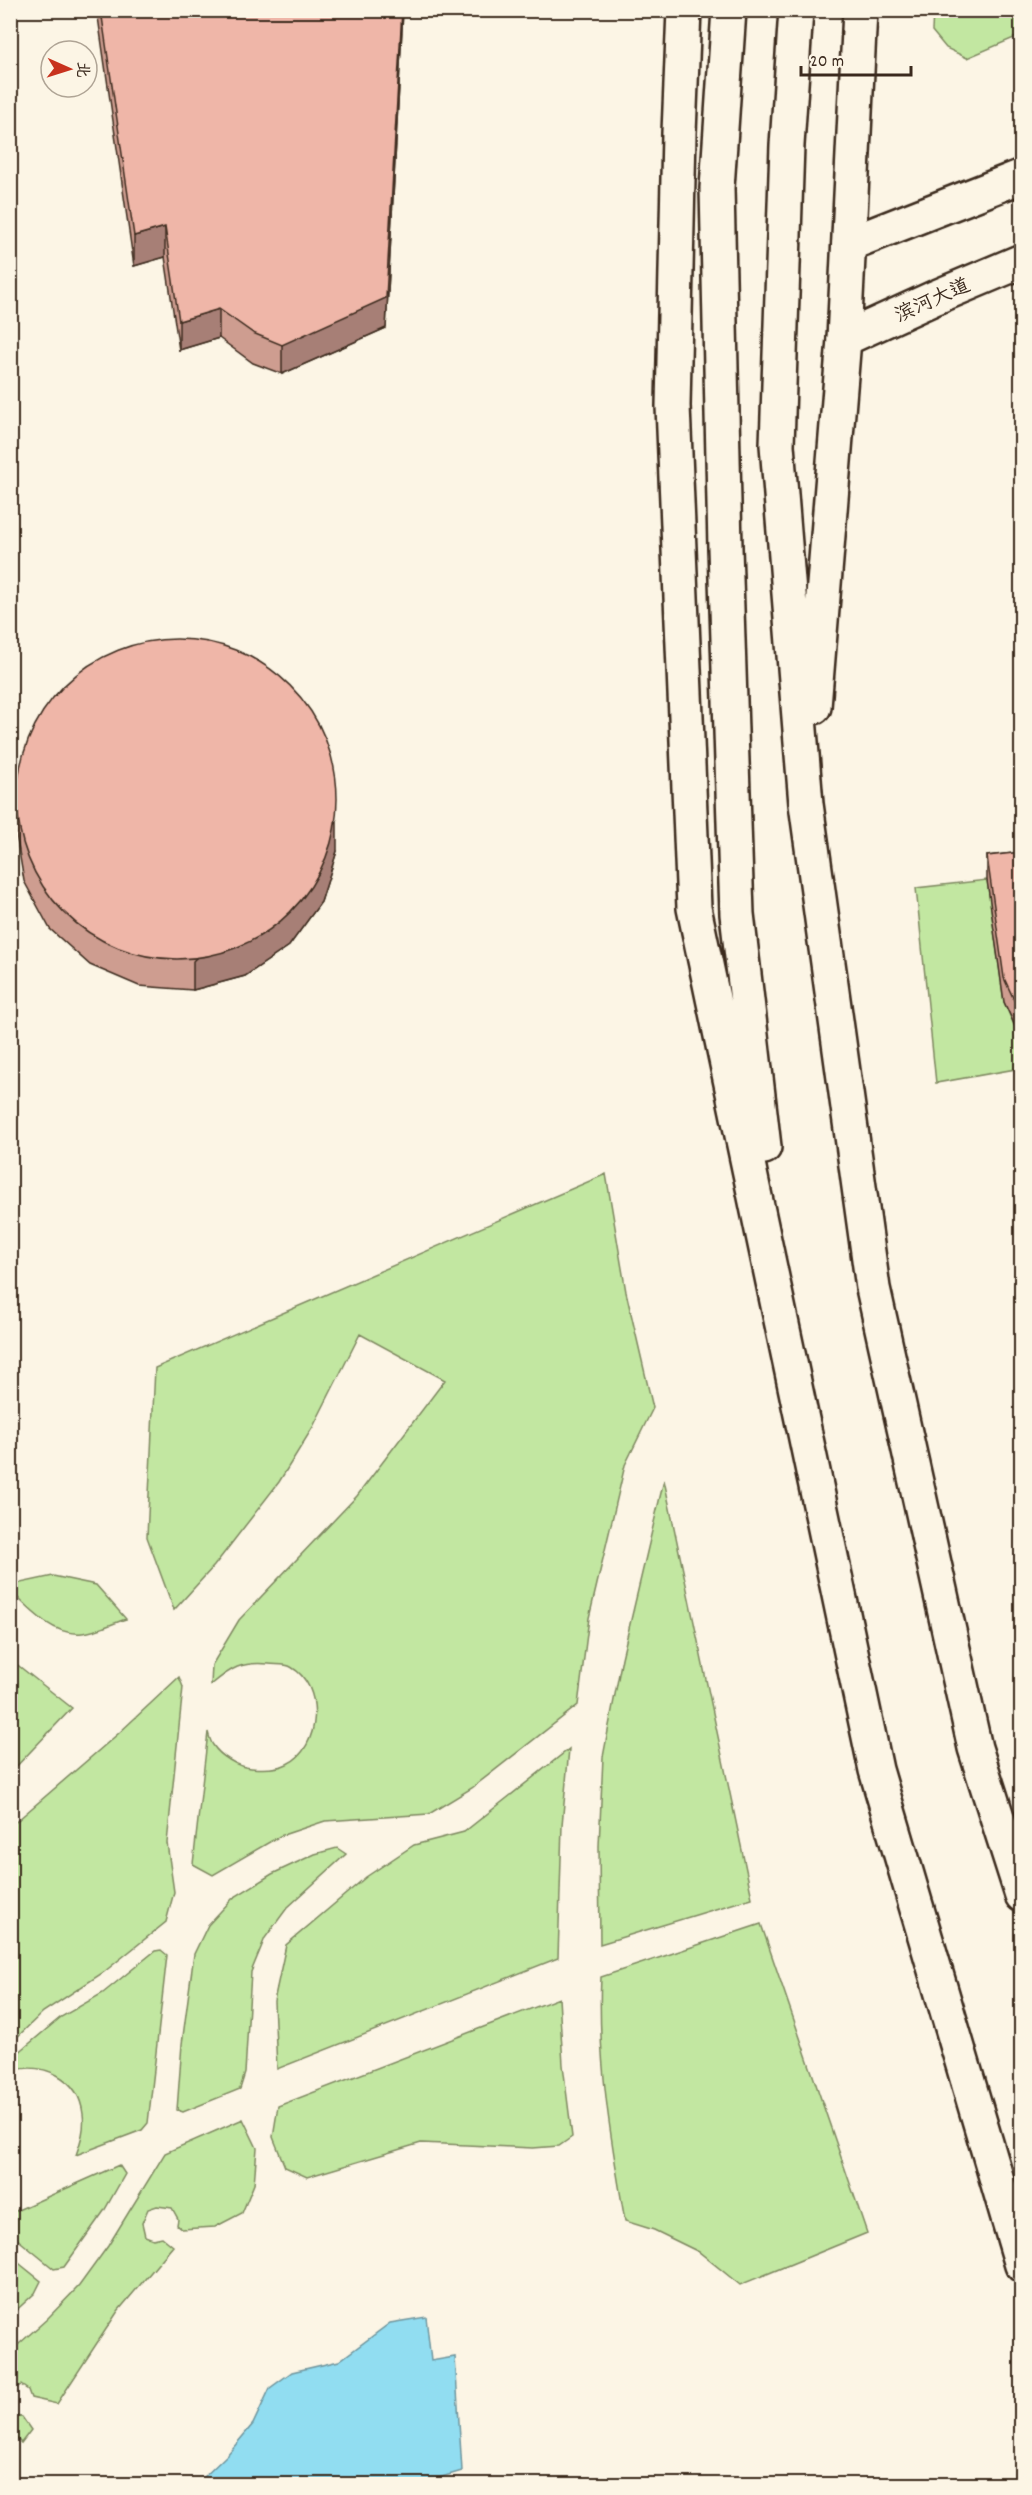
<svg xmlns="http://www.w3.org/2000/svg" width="1032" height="2495" viewBox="0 0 1032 2495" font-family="Dekko,'LXGW WenKai TC',sans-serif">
<rect width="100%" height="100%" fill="#fcf5e5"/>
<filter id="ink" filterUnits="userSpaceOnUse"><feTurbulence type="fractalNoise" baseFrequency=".0167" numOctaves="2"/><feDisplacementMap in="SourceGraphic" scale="12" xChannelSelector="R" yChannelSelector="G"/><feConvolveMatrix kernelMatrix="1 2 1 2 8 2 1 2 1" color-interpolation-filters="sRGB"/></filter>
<g filter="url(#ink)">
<path fill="#c2e7a1" stroke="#7e8860" stroke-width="1.5" d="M 933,11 L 1021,11 L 1021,35 L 967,58 L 946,48 L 932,31 Z
M 987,880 L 1004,1002 L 1021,1041 L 1021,1068 L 936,1083 L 916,888 Z
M 606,1174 L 626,1292 L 653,1408 L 625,1465 L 589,1618 L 578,1705 L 472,1788 L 429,1814 L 325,1821 L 280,1836 L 213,1875 L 193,1864 L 208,1732 C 209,1735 210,1741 213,1745 C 220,1756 238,1767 251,1768 C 262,1769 277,1769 287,1764 C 321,1748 325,1686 291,1667 C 286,1664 275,1665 269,1664 C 242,1661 231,1668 211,1685 L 212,1665 L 239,1620 L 357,1496 L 445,1380 L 360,1334 L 313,1427 L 279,1482 L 214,1566 L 174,1610 L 147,1537 L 155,1368 Z
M 664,1480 L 752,1898 L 600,1944 L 599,1846 L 603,1757 L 622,1658 Z
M 53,1576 L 96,1585 L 126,1619 C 113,1623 96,1632 82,1633 C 53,1636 29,1609 11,1591 L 11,1585 Z
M 10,1659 L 72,1708 L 11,1772 L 10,1772 Z
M 179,1677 L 183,1687 L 167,1843 L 174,1892 L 166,1922 L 104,1972 L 43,2012 L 11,2043 L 11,1826 L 119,1733 Z
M 569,1749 L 562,1825 L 558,1958 L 277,2069 L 274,2001 L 286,1945 L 366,1877 L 414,1845 L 464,1832 Z
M 337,1848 L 346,1854 L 287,1908 L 265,1938 L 251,1972 L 245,2073 L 240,2089 L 183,2112 L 177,2110 L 182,2044 L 194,1954 L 208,1925 L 233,1898 L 272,1874 L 315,1854 Z
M 761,1924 L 867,2233 L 740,2285 L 699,2252 L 654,2230 L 625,2221 C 611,2141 597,2059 601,1977 Z
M 161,1950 L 167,1955 L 148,2123 L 142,2130 L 76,2155 C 81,2141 85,2128 83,2114 C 79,2078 43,2061 11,2071 L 11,2059 L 61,2017 L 103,1993 L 155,1951 Z
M 559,1998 L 563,2065 L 572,2137 L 559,2146 L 533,2148 L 421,2143 L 307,2177 L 285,2167 L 273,2137 L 278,2106 Z
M 243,2119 L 257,2148 L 254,2184 L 242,2213 L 215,2227 L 182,2229 L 177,2225 L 178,2219 L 172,2208 L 157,2206 L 148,2209 L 142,2223 L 145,2236 L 153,2239 L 162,2237 L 173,2246 L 118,2311 L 57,2404 L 31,2398 L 28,2390 L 21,2385 L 11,2390 L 11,2351 L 47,2319 L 79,2286 L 108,2246 L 165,2153 Z
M 119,2165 L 125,2174 L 104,2211 L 64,2267 L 54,2269 L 11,2234 L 11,2213 Z
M 10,2256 L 41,2281 L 35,2293 L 11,2315 Z
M 10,2415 L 22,2417 L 31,2430 L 21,2443 L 11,2433 Z"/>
<path fill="#91ddf1" stroke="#6f959d" stroke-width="1.5" d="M 426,2317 L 431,2361 L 455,2357 L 462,2471 L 425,2482 L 423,2484 L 197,2484 L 227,2455 L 253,2424 L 270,2388 L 292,2372 L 339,2361 L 390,2323 Z"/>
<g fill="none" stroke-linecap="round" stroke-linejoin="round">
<defs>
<path id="secondary" d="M 849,244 L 1022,176
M 844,339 L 934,298 L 1022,261"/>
<path id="primary" d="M 684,10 L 679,133 L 673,406 L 694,908 L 876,1770 L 1022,2265
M 729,10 L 717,188 L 725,548 L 737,914 L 764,1147
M 796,10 L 787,145 L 777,445 L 806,804 L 873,1288 L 975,1748 L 1022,1895
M 814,707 L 844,339 L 860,10"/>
</defs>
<use href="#secondary" stroke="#3b2a1e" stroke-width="38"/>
<use href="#primary" stroke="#3b2a1e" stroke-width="38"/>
<use href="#secondary" stroke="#fcf5e5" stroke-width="33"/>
<use href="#primary" stroke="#fcf5e5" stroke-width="33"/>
</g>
<path fill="#ce9d90" stroke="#3b2a1e" stroke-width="1.5" d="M 97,10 L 403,10 L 386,328 L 282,374 L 253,363 L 219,338 L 179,350 L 165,257 L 134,266 Z
M 15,798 L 337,851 L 321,902 L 289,946 L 245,976 L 193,990 L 139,986 L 90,965 L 50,929 L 24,881 L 15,828 Z
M 1022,852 L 1022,1041 L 1004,1002 L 987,880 L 987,856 Z"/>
<path fill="#a77f76" stroke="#3b2a1e" stroke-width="1.5" d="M 402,10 L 403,10 L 386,328 L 282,374 L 282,345 Z
M 165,227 L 165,257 L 134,266 L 134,236 Z
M 219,309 L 219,338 L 179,350 L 179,321 Z
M 337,821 L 337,851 L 321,902 L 289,946 L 245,976 L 193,990 L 193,961 Z"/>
<path fill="#efb6a8" stroke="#3b2a1e" stroke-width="1.5" d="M 101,10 L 402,10 L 386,298 L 282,345 L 253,333 L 219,309 L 179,321 L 165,227 L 134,236 Z
M17 799a160 160 0 1 1 320 0a160 160 0 1 1-320 0Z
M 1022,852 L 1022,1017 L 1004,978 L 987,856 Z"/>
</g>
<g text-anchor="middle" stroke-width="4.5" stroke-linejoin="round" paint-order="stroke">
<g font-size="20" fill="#3b2a1e" stroke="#fcf5e5">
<text transform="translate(932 299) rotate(-24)" y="7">滨河大道</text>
</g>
</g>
<rect width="1032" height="2495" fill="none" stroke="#fcf5e5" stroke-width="36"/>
<rect x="18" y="18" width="996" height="2459" fill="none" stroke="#3b2a1e" stroke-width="2" filter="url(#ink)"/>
<g transform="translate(69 69) rotate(93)"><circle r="28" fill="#fcf5e5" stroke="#afa495" stroke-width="1.5"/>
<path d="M0-4.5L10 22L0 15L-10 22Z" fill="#c8321e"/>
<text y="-9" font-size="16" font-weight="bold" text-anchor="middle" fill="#3b2a1e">北</text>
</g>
<path d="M801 66v9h110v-9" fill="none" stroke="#3b2a1e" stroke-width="3"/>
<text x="810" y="66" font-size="18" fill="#3b2a1e" stroke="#fcf5e5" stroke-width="4.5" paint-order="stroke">20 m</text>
</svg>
